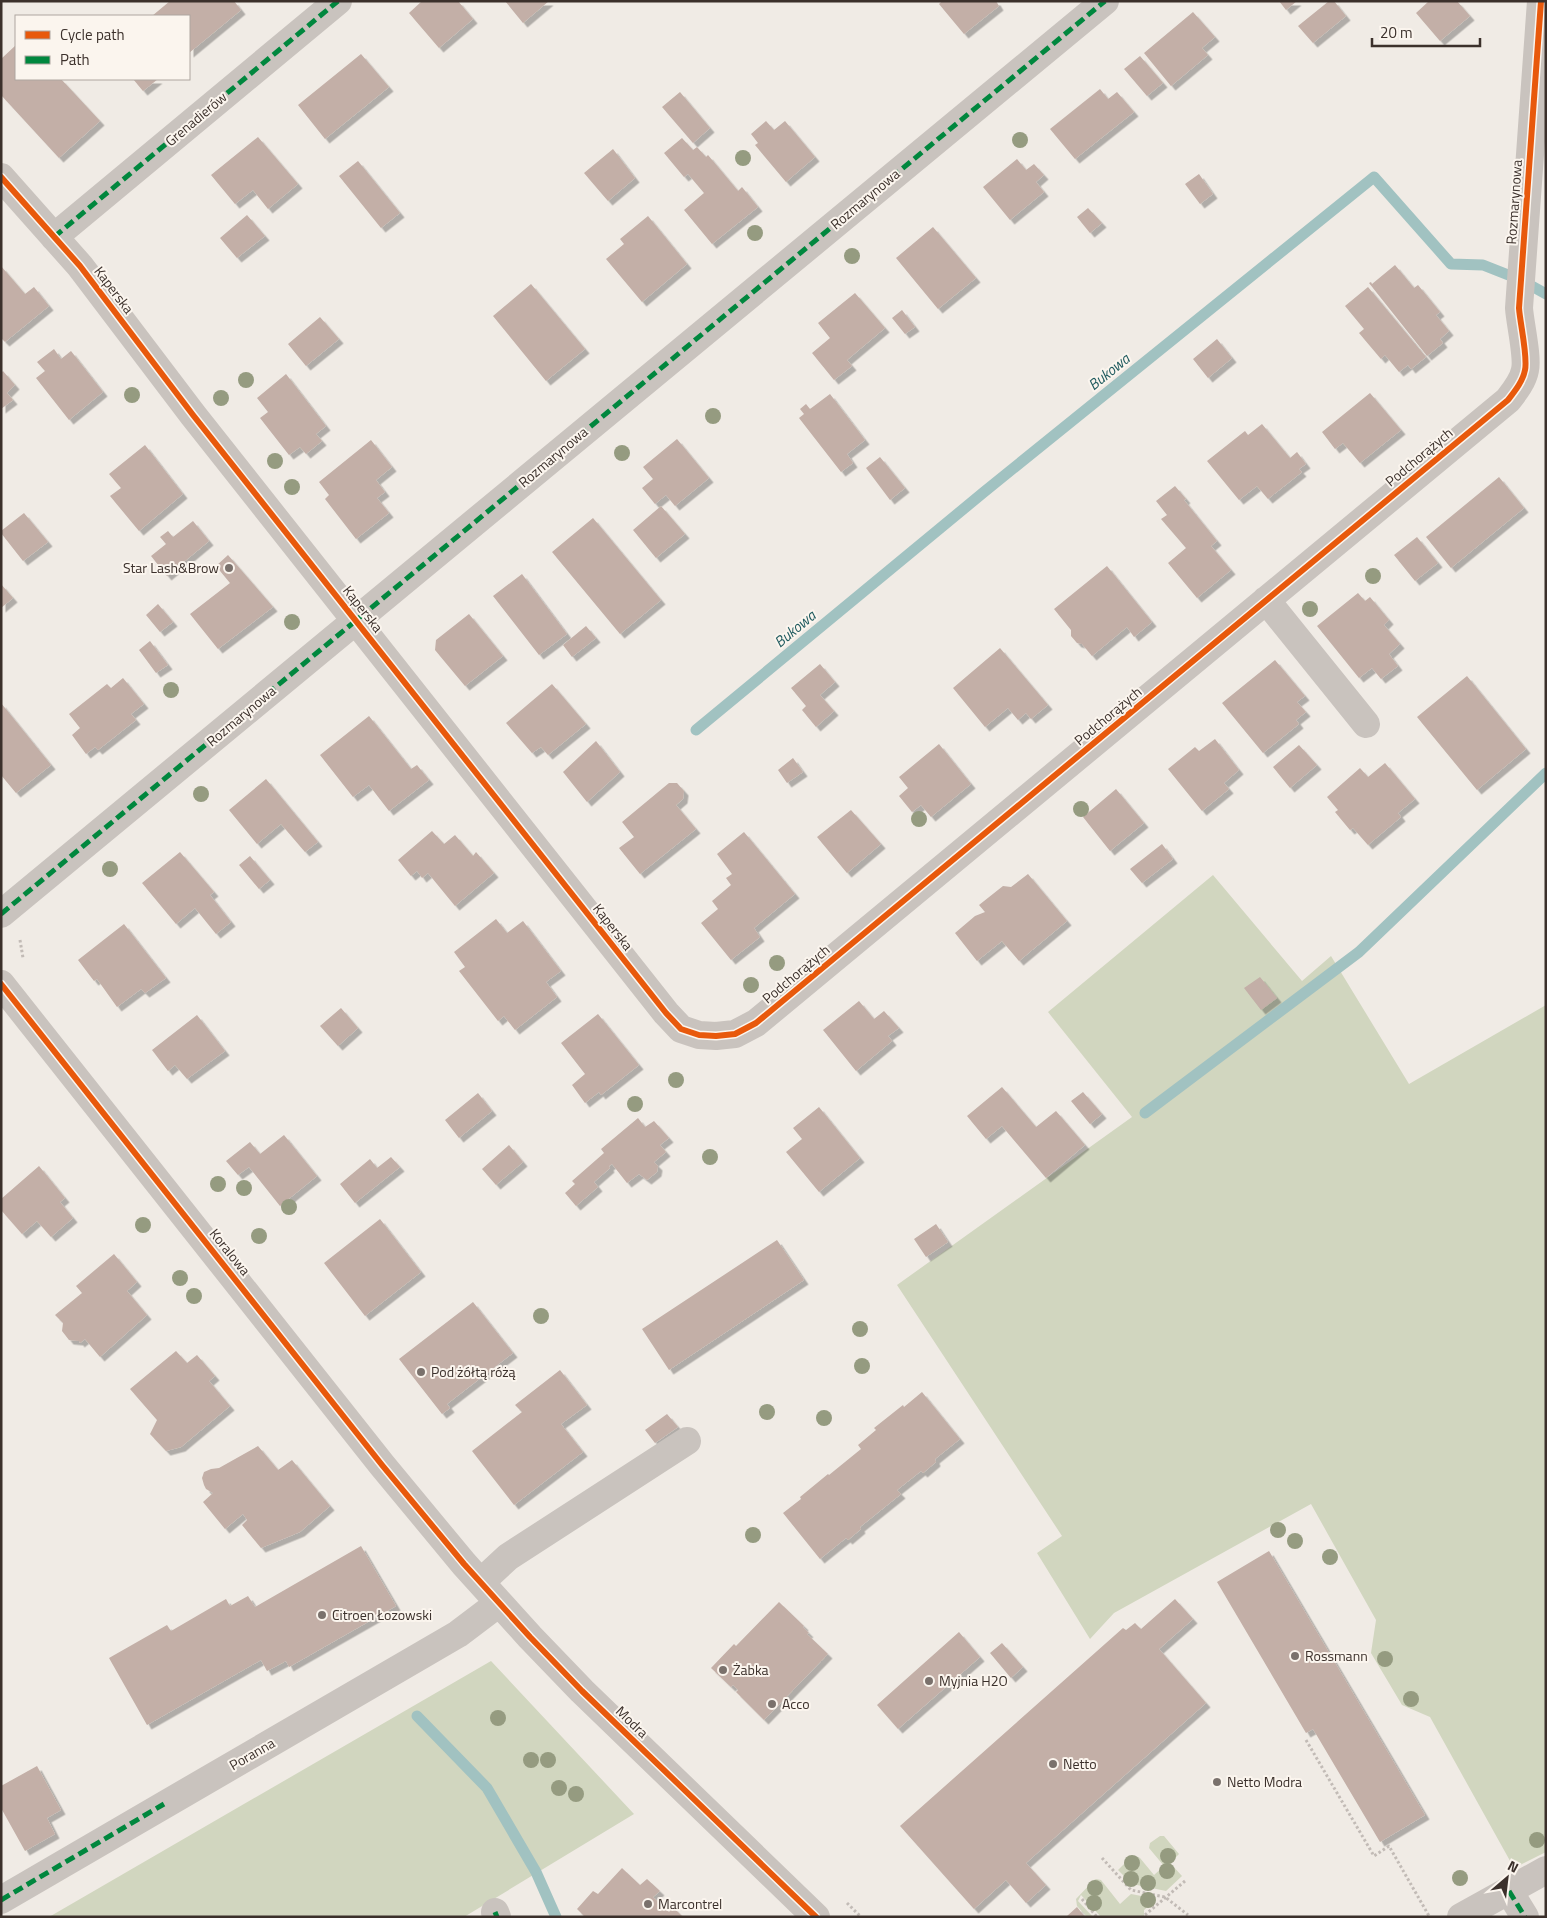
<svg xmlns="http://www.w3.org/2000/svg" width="1547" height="1918" viewBox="0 0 1547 1918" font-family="'Titillium Web',sans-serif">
<defs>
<filter id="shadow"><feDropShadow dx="4.5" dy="4.5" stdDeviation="0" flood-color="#0004"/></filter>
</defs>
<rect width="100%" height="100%" fill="#f0ebe5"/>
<path fill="#d1d6bf" d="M 1213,875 L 1302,981 L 1331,956 L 1409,1084 L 1546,1005 L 1546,1852 L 1514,1868 L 1430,1717 L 1402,1705 L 1371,1653 L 1376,1620 L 1311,1504 L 1114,1613 L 1090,1639 L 1037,1553 L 1062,1536 L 897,1285 L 1132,1117 L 1048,1012 Z
M 491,1661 L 634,1814 L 464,1917 L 49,1917 Z
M 1160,1836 L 1164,1836 L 1179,1854 L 1170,1863 L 1182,1876 L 1166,1891 L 1132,1884 L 1118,1870 L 1131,1857 L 1136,1856 L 1140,1858 L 1154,1875 L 1164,1866 L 1149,1848 L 1150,1843 Z
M 1096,1879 L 1101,1880 L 1120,1904 L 1131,1894 L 1152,1898 L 1155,1901 L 1144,1910 L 1144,1917 L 1101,1917 L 1081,1895 L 1078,1901 L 1093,1917 L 1087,1917 L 1077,1906 L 1076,1899 L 1094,1880 Z"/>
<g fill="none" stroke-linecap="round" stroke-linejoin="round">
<path stroke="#a1c2c1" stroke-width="11" d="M 696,730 L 984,492 L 1374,177 L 1451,264 L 1483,265 L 1521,280 L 1546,294
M 1145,1113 L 1359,952 L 1546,773
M 417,1716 L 487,1788 L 536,1872 L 556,1917"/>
</g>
<path fill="#c3afa7" filter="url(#shadow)" d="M 170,1 L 234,1 L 241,10 L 189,53 L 189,16 L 152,16 Z
M 422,1 L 458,1 L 473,19 L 439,48 L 409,13 Z
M 505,1 L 549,1 L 523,23 Z
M 942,1 L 996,1 L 999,6 L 964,34 L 939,4 Z
M 1279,1 L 1297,1 L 1286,10 Z
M 1329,1 L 1334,1 L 1346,16 L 1313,43 L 1298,26 Z
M 1429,1 L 1457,1 L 1470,16 L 1440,41 L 1416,13 Z
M 1193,12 L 1215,37 L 1202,48 L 1208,55 L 1171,86 L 1144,53 Z
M 16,45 L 16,79 L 61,79 L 100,121 L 59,158 L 1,95 L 1,59 Z
M 361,54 L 389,87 L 325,139 L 298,105 Z
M 1140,56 L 1163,83 L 1147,96 L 1124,69 Z
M 133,79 L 158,79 L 143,91 Z
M 1100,89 L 1108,99 L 1117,92 L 1134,112 L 1075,159 L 1050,129 Z
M 680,92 L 710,128 L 693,143 L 662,107 Z
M 766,121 L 774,130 L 785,121 L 815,157 L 786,182 L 755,145 L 758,143 L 751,134 Z
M 258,137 L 298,184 L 268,209 L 253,190 L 235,204 L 211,175 Z
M 682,138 L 693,150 L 697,147 L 706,157 L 708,155 L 738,191 L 742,187 L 758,207 L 712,244 L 684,210 L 704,193 L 688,174 L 684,177 L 664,153 Z
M 613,149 L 635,178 L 608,201 L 584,173 Z
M 1017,159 L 1026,170 L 1034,164 L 1044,175 L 1036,182 L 1044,192 L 1010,220 L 983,187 Z
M 358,161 L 400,213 L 381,228 L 339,176 Z
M 1199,174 L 1213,194 L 1200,204 L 1185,184 Z
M 1088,208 L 1102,223 L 1090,233 L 1077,217 Z
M 247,215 L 265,236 L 237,258 L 220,238 Z
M 648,216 L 687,264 L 642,302 L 606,259 L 624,244 L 620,239 Z
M 933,227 L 976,278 L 938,309 L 896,258 Z
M 1395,265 L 1414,288 L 1418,285 L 1440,312 L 1436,315 L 1449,331 L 1440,339 L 1443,343 L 1427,356 L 1369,283 L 1371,282 L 1372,284 Z
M 1,266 L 25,294 L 34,287 L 49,306 L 5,342 L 1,338 Z
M 531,284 L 585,349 L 546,381 L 493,316 Z
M 1368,287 L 1426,357 L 1411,369 L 1408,365 L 1399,372 L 1385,355 L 1381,359 L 1359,333 L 1364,329 L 1345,306 Z
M 855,293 L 885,328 L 847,360 L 852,366 L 834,380 L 812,353 L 830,338 L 818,323 Z
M 902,310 L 915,327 L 905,334 L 892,318 Z
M 320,317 L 339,339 L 306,366 L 288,344 Z
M 1217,339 L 1232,358 L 1208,378 L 1193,359 Z
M 54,349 L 61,359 L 71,351 L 103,392 L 69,420 L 36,378 L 45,371 L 37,362 Z
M 3,371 L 15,385 L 7,393 L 13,400 L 1,409 L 1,373 Z
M 286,374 L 326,426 L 316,434 L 322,441 L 306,454 L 300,447 L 289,455 L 260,418 L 268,412 L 257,398 Z
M 1370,393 L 1401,430 L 1360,463 L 1343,443 L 1335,449 L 1322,432 Z
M 830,394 L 865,440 L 847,454 L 853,463 L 841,472 L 799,418 L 804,414 L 800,409 L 806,404 L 810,409 Z
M 1262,424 L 1290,458 L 1297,452 L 1306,464 L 1299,469 L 1302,472 L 1268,499 L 1257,486 L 1239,500 L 1207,461 L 1245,431 L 1248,435 Z
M 677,439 L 709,478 L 675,506 L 666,495 L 655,504 L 642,488 L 653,479 L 643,467 Z
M 371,440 L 392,467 L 376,480 L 385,492 L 377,498 L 389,513 L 356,539 L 325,499 L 329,495 L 319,482 Z
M 145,445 L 183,494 L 139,531 L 110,496 L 121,488 L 109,474 Z
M 880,457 L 905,488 L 890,500 L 866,468 Z
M 1499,477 L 1524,508 L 1451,568 L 1426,537 Z
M 1175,486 L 1186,499 L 1184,500 L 1217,541 L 1211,546 L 1231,570 L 1197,598 L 1168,563 L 1186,548 L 1161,519 L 1167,515 L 1156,501 Z
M 661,506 L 685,534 L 656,558 L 633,530 Z
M 24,513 L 48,542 L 23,561 L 1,533 L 1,531 Z
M 593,518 L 661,600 L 620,634 L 552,552 Z
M 193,521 L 209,541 L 167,576 L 151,556 L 166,544 L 160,537 L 168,531 L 173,537 Z
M 1417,537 L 1438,563 L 1415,581 L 1394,555 Z
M 228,555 L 273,607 L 218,649 L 190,614 L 230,583 L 216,566 Z
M 1107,566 L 1152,622 L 1134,637 L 1127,627 L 1092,656 L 1082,644 L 1077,643 L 1071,636 L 1071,630 L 1054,609 Z
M 522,574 L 567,634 L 539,655 L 493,596 Z
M 1,584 L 13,598 L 1,608 Z
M 1358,593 L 1365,601 L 1370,597 L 1389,620 L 1384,625 L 1400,644 L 1389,654 L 1398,666 L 1381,679 L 1372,668 L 1359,678 L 1317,626 Z
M 158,604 L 173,622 L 160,632 L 146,615 Z
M 469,614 L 503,656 L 465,686 L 435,650 L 436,640 Z
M 586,626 L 596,638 L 572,657 L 563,645 Z
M 150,641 L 168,665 L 156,673 L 139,650 Z
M 1000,648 L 1048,705 L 1031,719 L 1026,713 L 1018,720 L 1008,708 L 985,727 L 953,688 Z
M 1275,660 L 1305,696 L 1297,702 L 1306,712 L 1296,720 L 1299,724 L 1263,753 L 1222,703 Z
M 820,664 L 835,682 L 820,695 L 834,711 L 816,727 L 802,710 L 806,706 L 791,688 Z
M 1467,676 L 1526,749 L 1477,790 L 1417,717 Z
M 123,678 L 144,704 L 131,714 L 136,720 L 98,750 L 95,747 L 86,754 L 72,735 L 80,728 L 69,714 L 107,684 L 111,688 Z
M 552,684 L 586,724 L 548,755 L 541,747 L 532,753 L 506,723 Z
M 1,703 L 51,765 L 16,793 L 1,775 Z
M 369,716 L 411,769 L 417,765 L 429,780 L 389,811 L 369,785 L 353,797 L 320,755 Z
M 1215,739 L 1239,770 L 1224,783 L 1229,789 L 1202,811 L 1168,769 L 1195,747 L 1199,751 Z
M 596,741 L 620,772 L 587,802 L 563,772 Z
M 939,744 L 971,784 L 931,817 L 921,805 L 912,812 L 899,796 L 908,788 L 899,777 Z
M 1299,745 L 1317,765 L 1290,788 L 1273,767 Z
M 793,758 L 803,772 L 787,783 L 778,770 Z
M 1385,763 L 1415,799 L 1398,813 L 1401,817 L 1368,845 L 1353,828 L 1350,830 L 1335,812 L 1338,810 L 1327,797 L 1360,768 L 1368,777 Z
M 266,779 L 318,842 L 305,852 L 281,824 L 257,844 L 229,810 Z
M 669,783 L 677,783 L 684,791 L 683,799 L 676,805 L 696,829 L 640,874 L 619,848 L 634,837 L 622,822 Z
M 1116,789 L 1144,823 L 1110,851 L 1083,817 Z
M 851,810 L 881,844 L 847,873 L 817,837 Z
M 432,831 L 444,844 L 455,835 L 473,856 L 476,852 L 494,873 L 455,906 L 428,873 L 422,878 L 417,871 L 411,876 L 398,860 Z
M 744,832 L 795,894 L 754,928 L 760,937 L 731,960 L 701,923 L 718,909 L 712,901 L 731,885 L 726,878 L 732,874 L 717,854 Z
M 1162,844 L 1173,859 L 1142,883 L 1130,869 Z
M 180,852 L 214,892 L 210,895 L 231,922 L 216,934 L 195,908 L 176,924 L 142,883 Z
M 250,856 L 270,880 L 259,889 L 239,865 Z
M 1028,874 L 1067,921 L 1019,961 L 1002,941 L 977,961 L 955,933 L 975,916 L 985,912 L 979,905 L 1003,886 L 1011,887 Z
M 496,919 L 507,933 L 523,921 L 561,971 L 546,982 L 557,997 L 515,1030 L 504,1016 L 498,1021 L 459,971 L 465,967 L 454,952 Z
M 124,924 L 166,978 L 145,993 L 141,989 L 117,1007 L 97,979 L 94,981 L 78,960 Z
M 1260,977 L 1277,998 L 1261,1010 L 1244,988 Z
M 859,1001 L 874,1019 L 884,1011 L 899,1028 L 888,1036 L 892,1041 L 856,1071 L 823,1030 Z
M 341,1008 L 358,1028 L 338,1046 L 320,1026 Z
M 598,1014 L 639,1065 L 601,1095 L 599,1092 L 585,1103 L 572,1085 L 585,1074 L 561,1043 Z
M 197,1015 L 225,1051 L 187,1079 L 175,1065 L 168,1071 L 152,1050 Z
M 1002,1087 L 1036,1127 L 1056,1111 L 1085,1145 L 1046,1178 L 1002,1126 L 986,1139 L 967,1116 Z
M 1083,1092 L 1102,1114 L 1090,1124 L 1071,1101 Z
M 478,1093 L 492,1111 L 459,1138 L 445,1120 Z
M 819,1107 L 860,1158 L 819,1192 L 786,1152 L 802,1139 L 793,1128 Z
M 638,1118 L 645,1127 L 654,1121 L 669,1138 L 660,1145 L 666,1152 L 654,1162 L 658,1166 L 657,1172 L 647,1180 L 639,1174 L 627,1183 L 612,1164 L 609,1166 L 610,1168 L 594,1182 L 598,1187 L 576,1206 L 565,1193 L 575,1184 L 572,1181 L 604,1153 L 601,1149 Z
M 284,1135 L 317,1176 L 280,1206 L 249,1167 L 238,1175 L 226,1161 L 250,1142 L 260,1154 Z
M 509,1145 L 523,1162 L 496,1185 L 482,1169 Z
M 391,1157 L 400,1167 L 355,1203 L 340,1184 L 370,1159 L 377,1168 Z
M 39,1166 L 65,1198 L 60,1202 L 73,1218 L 51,1237 L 37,1221 L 22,1234 L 1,1210 L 1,1199 Z
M 380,1219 L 421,1272 L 365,1316 L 324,1263 Z
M 936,1224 L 948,1242 L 926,1257 L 914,1239 Z
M 777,1240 L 804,1280 L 669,1370 L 642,1329 Z
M 114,1254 L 137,1282 L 127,1291 L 147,1315 L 100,1357 L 85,1339 L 80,1343 L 79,1341 L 69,1340 L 62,1331 L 63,1323 L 55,1315 L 82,1293 L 76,1286 Z
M 473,1302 L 513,1353 L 447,1404 L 450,1408 L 442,1414 L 399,1359 Z
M 176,1351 L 187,1363 L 197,1355 L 215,1376 L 209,1381 L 230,1406 L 181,1447 L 166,1451 L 150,1434 L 157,1420 L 130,1389 Z
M 560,1370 L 587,1405 L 561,1424 L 583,1452 L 514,1505 L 472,1451 L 522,1412 L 515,1405 Z
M 922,1392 L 960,1439 L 935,1459 L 936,1462 L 923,1473 L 921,1471 L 897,1490 L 901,1494 L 860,1527 L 861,1529 L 848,1540 L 846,1538 L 820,1559 L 783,1513 L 801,1499 L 800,1497 L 828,1474 L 829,1475 L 861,1449 L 858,1445 L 876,1430 L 874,1428 L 903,1405 L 904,1407 Z
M 667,1414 L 678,1427 L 655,1443 L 645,1430 Z
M 258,1446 L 278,1470 L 292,1460 L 330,1506 L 300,1532 L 261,1548 L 242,1525 L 247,1520 L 243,1514 L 225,1529 L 203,1502 L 213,1493 L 206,1489 L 204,1485 L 202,1478 L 204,1472 L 211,1469 L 219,1468 Z
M 361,1546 L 396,1606 L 289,1667 L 286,1661 L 267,1671 L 261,1660 L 147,1725 L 109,1658 L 167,1625 L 171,1631 L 226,1599 L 230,1606 L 248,1596 L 255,1607 Z
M 1269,1551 L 1425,1815 L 1380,1842 L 1313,1729 L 1306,1733 L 1217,1582 Z
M 1175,1599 L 1193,1619 L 1159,1649 L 1206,1703 L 1026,1863 L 1046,1885 L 1026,1903 L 1006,1880 L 974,1909 L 900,1826 L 1123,1628 L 1126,1630 L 1135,1623 L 1141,1629 Z
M 779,1602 L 804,1626 L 803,1627 L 809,1633 L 807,1634 L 828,1654 L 764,1720 L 736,1692 L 738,1690 L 733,1685 L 731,1687 L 711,1668 L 734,1644 L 736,1646 Z
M 959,1632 L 980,1657 L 898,1729 L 877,1705 Z
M 1002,1643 L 1023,1667 L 1011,1678 L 990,1653 Z
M 37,1766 L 61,1810 L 47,1818 L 55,1834 L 25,1851 L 1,1808 L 1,1786 Z
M 622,1868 L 640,1885 L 647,1879 L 660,1891 L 653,1897 L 669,1912 L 673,1907 L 683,1917 L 585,1917 L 577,1909 L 593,1891 L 598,1894 Z
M 1077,1907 L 1085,1917 L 1068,1917 L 1067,1916 Z"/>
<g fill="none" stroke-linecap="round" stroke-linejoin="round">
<path stroke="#c2bbb6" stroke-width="3" stroke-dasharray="2.5 2.5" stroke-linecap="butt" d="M 20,940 L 23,958
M 1306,1740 L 1374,1856 L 1389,1846 L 1429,1916
M 1102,1858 L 1131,1890 L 1165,1897 L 1188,1915
M 1082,1899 L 1097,1917
M 847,1903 L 861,1917
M 1145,1915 L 1185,1881"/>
<path stroke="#c9c3be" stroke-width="28" d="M 1,177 L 80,266 L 193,415 L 666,1013 L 681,1029 L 699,1035 L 716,1036 L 735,1034 L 756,1023 L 1508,400 C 1515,391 1523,381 1525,370 C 1528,357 1520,323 1519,308 L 1541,1
M 54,237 L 338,1
M 1266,600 L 1366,724
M 1,914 L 1105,1
M 1,984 L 382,1465 L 464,1564 L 530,1637 L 582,1691 L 816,1917
M 481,1582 L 508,1557 L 687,1441
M 1509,1891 L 1525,1917
M 1,1900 L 458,1634 L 499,1603
M 495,1912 L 497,1917
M 1461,1917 L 1546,1870"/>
<path stroke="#00873e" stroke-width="5" stroke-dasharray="10 5" stroke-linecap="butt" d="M 54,237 L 338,1
M 1,914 L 1105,1
M 1509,1891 L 1525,1917
M 1,1900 L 164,1804
M 495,1912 L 497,1917"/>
<defs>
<path id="cycleway" d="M 1,177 L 80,266 L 193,415 L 666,1013 L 681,1029 L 699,1035 L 716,1036 L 735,1034 L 756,1023 L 1508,400 C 1515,391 1523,381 1525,370 C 1528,357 1520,323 1519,308 L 1541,1
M 1,984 L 382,1465 L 464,1564 L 530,1637 L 582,1691 L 816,1917"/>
</defs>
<use href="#cycleway" stroke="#fbf5ee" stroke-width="9"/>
<use href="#cycleway" stroke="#e8590c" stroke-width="6"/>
</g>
<g fill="#959b80">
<circle cx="1020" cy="140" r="8"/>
<circle cx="743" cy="158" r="8"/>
<circle cx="755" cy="233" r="8"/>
<circle cx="852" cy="256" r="8"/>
<circle cx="246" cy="380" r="8"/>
<circle cx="132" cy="395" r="8"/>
<circle cx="221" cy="398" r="8"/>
<circle cx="713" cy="416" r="8"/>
<circle cx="622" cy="453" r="8"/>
<circle cx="275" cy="461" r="8"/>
<circle cx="292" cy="487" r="8"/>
<circle cx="1373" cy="576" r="8"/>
<circle cx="1310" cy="609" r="8"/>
<circle cx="292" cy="622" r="8"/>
<circle cx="171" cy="690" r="8"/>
<circle cx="201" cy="794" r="8"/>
<circle cx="1081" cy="809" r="8"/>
<circle cx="919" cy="819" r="8"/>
<circle cx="110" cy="869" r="8"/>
<circle cx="777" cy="963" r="8"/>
<circle cx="751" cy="985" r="8"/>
<circle cx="676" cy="1080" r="8"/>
<circle cx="635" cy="1104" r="8"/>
<circle cx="710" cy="1157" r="8"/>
<circle cx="218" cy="1184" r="8"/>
<circle cx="244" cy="1188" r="8"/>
<circle cx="289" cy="1207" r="8"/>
<circle cx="143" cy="1225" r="8"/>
<circle cx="259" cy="1236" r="8"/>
<circle cx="180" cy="1278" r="8"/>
<circle cx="194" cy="1296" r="8"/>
<circle cx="541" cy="1316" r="8"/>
<circle cx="860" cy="1329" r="8"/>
<circle cx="862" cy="1366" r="8"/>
<circle cx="767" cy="1412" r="8"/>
<circle cx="824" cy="1418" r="8"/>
<circle cx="1278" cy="1530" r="8"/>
<circle cx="753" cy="1535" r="8"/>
<circle cx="1295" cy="1541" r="8"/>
<circle cx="1330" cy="1557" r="8"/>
<circle cx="1385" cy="1659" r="8"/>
<circle cx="1411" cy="1699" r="8"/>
<circle cx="498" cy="1718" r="8"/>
<circle cx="531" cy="1760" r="8"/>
<circle cx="548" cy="1760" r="8"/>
<circle cx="559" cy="1788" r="8"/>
<circle cx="576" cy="1794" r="8"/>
<circle cx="1537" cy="1840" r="8"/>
<circle cx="1168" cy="1856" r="8"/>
<circle cx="1132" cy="1863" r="8"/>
<circle cx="1167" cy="1871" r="8"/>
<circle cx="1460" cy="1878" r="8"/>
<circle cx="1131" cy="1879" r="8"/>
<circle cx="1148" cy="1883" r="8"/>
<circle cx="1095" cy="1888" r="8"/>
<circle cx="1148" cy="1900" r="8"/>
<circle cx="1094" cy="1903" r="8"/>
</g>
<g fill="#7a716c" stroke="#fbf5ee" stroke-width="2">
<circle cx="229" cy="568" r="5"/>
<circle cx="421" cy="1372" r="5"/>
<circle cx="322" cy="1615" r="5"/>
<circle cx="1295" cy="1656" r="5"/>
<circle cx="723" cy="1670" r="5"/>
<circle cx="929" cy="1681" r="5"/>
<circle cx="772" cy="1704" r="5"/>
<circle cx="1053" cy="1764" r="5"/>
<circle cx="1217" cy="1782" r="5"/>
<circle cx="648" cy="1904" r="5"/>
</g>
<g text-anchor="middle" stroke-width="4" stroke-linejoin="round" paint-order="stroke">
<g font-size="14" fill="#3b302b" stroke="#fbf5ee">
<text transform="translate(196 119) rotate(-40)" y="5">Grenadierów</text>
<text transform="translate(865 199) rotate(-40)" y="5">Rozmarynowa</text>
<text transform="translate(1514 202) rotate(-86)" y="5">Rozmarynowa</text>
<text transform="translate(114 290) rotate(53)" y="5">Kaperska</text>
<text transform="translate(553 457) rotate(-40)" y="5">Rozmarynowa</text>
<text transform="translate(1419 457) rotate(-40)" y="5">Podchorążych</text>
<text transform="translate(363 609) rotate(52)" y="5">Kaperska</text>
<text transform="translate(241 716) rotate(-40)" y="5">Rozmarynowa</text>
<text transform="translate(1108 716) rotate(-40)" y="5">Podchorążych</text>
<text transform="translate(613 927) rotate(52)" y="5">Kaperska</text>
<text transform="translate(796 974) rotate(-40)" y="5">Podchorążych</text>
<text transform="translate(230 1252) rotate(51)" y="5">Koralowa</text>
<text transform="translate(632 1722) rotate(44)" y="5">Modra</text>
<text transform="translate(252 1754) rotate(-30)" y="5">Poranna</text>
</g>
<g font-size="14" fill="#3b302b" stroke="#fbf5ee" text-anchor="start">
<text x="219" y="573" text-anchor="end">Star Lash&amp;Brow</text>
<text x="431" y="1377">Pod żółtą różą</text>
<text x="332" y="1620">Citroen Łozowski</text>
<text x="1305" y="1661">Rossmann</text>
<text x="733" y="1675">Żabka</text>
<text x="939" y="1686">Myjnia H2O</text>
<text x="782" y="1709">Acco</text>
<text x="1063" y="1769">Netto</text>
<text x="1227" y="1787">Netto Modra</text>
<text x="658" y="1909">Marcontrel</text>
</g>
<g font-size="15" font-style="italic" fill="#1f5a5e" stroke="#fbf5ee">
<text transform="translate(1109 372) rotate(-39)" y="5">Bukowa</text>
<text transform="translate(795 629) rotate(-40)" y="5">Bukowa</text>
</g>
</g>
<rect width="1547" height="1918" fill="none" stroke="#3b302b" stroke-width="5"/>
<rect x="15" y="15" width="175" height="65" fill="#fbf5ee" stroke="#aea6a0"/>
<rect x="25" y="31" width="25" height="8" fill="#e8590c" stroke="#aea6a0"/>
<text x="60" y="40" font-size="15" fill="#3b302b">Cycle path</text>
<rect x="25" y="56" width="25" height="8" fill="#00873e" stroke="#aea6a0"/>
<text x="60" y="65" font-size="15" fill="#3b302b">Path</text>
<g transform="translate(1507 1878) rotate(28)" stroke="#fbf5ee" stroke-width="4" paint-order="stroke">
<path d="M0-4L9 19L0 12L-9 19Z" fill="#3b302b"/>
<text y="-8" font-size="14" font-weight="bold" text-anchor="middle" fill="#3b302b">N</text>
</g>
<path d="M1372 38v8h108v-8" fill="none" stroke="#3b302b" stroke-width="2.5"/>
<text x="1380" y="38" font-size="15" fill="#3b302b" stroke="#fbf5ee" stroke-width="4" paint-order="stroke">20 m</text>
</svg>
